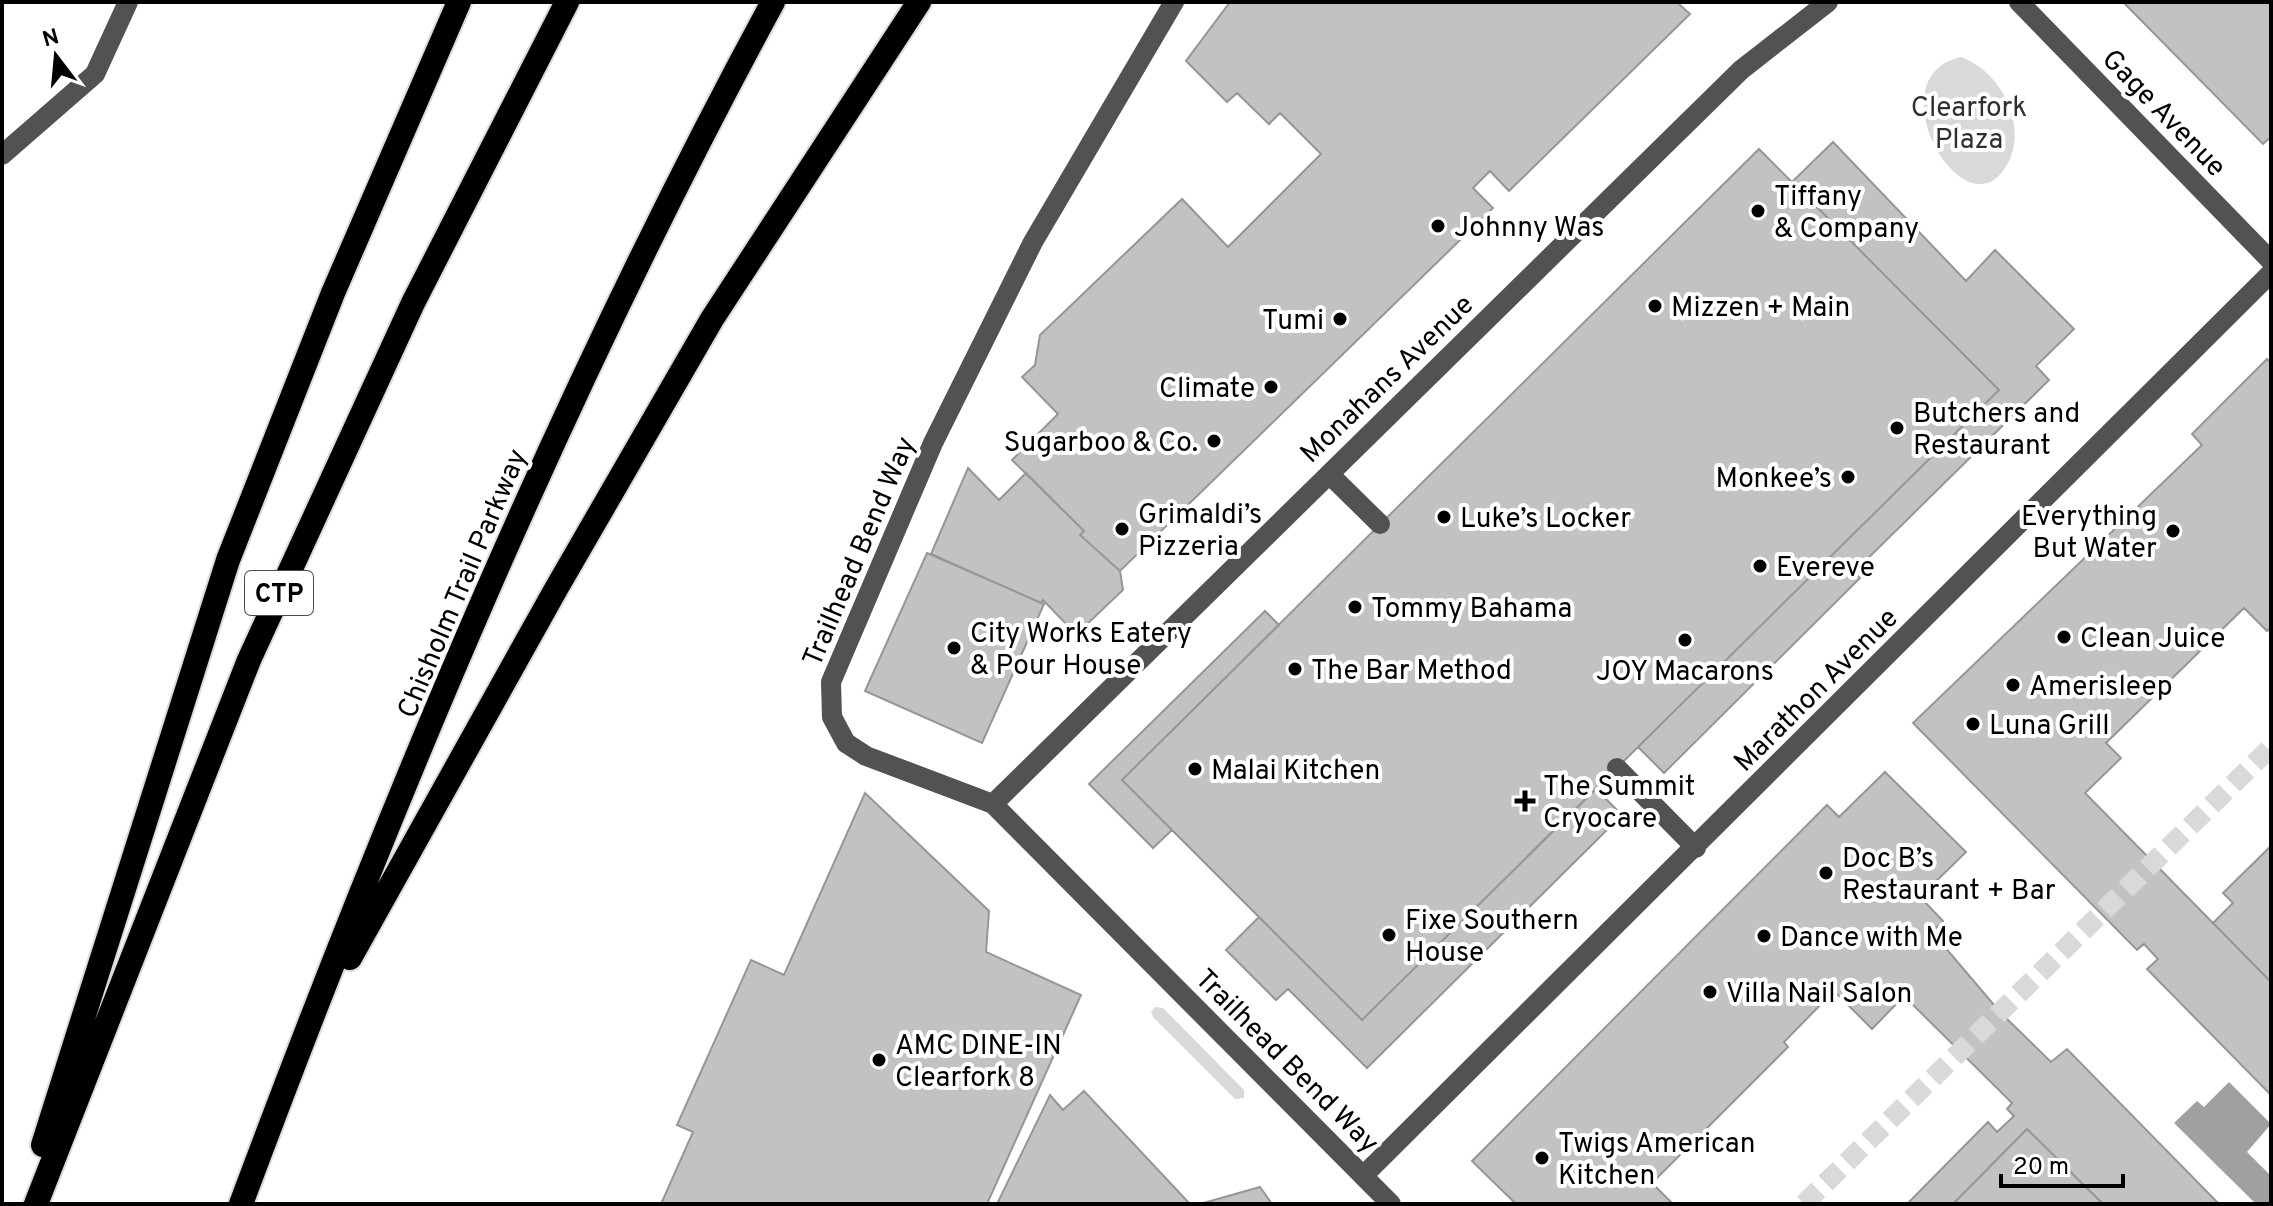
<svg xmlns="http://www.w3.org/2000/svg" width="2273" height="1206" viewBox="0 0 2273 1206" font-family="Overpass,sans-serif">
<rect width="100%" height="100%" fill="#fff"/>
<path fill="#d9d9d9" d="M 1961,57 C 2001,71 2031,128 2005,168 C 1963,234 1873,77 1961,57 Z
M 1155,1007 L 1163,1008 L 1244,1090 L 1244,1098 L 1235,1099 L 1153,1017 L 1151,1012 Z"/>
<path fill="#a0a0a0" d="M 2229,1082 L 2271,1124 L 2247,1152 L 2271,1176 L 2271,1204 L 2256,1204 L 2174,1123 L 2197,1101 L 2204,1107 Z"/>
<path fill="#c2c2c2" stroke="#969696" stroke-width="2" d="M 1230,2 L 1681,2 L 1679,4 L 1690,14 L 1509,191 L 1490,171 L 1473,188 L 1493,208 L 1120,571 L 1080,535 L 1084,531 L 1012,460 L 1058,414 L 1022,377 L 1035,365 L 1040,335 L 1182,199 L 1228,247 L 1321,154 L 1280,113 L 1269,124 L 1237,93 L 1227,102 L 1186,61 Z
M 2123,2 L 2271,2 L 2271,137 L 2263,144 Z
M 1833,142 L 1966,281 L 1995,250 L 2074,329 L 2036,366 L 2049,380 L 1854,572 L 1860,578 L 1664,773 L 1638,747 L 1999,390 L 1792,182 Z
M 1759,149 L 1999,390 L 1362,1020 L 1122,780 Z
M 2267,359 L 2271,363 L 2271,627 L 2267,631 L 2244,608 L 2106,743 L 2121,758 L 2085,793 L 2271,982 L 2271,1095 L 2147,969 L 2158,959 L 2144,944 L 2137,950 L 1913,723 L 2202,445 L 2192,434 Z
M 968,468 L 999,500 L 1026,473 L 1084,531 L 1080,535 L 1120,571 L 1123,590 L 1083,628 L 1070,628 L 1043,600 L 1041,603 L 931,554 Z
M 927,553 L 1044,604 L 982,743 L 865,691 Z
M 1265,611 L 1279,625 L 1122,780 L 1172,830 L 1153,848 L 1089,784 Z
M 1885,772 L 1966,852 L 1920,897 L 1943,921 L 1932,932 L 2000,1012 L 2051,1062 L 2067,1049 L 2219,1204 L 2103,1204 L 2027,1129 L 1953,1204 L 1907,1204 L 1988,1122 L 1997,1132 L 2014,1116 L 2007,1109 L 2012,1103 L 1904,996 L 1872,1029 L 1834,991 L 1784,1042 L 1788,1047 L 1652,1183 L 1673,1204 L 1516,1204 L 1472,1161 L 1827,805 L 1839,817 Z
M 1596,789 L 1622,815 L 1367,1068 L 1288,989 L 1276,1000 L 1226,950 L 1259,917 L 1362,1020 Z
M 865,793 L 989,911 L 986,952 L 1081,995 L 987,1204 L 661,1204 L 693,1132 L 677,1125 L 751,960 L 784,975 Z
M 2271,846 L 2271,982 L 2213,923 L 2233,903 L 2223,893 Z
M 1084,1091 L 1190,1204 L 997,1204 L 1050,1095 L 1063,1110 Z
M 2027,1129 L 2103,1204 L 1953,1204 Z
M 1260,1187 L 1272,1204 L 1200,1204 Z"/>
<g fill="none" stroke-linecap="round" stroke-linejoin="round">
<path stroke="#d9d9d9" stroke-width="20" stroke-dasharray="20 10" stroke-linecap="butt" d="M 1804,1204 L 2271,747"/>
<defs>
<path id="highway" d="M 350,958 L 556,589 L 712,319 L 919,2
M 43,1145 L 228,560 L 333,293 L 459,2
M 36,1204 L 249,660 L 413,303 L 567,2
M 241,1204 C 394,794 564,387 773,2"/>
</defs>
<use href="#highway" stroke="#dbdbdb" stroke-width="28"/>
<path stroke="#525252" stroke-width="20" d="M 1174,2 L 1033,242 L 933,443 L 831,682 L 832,717 L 846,743 L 866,756 L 993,804 L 1391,1204
M 2019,2 L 2271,261
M 2,155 L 95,74 L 128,2
M 1329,474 L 1380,524
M 1617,768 L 1696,848
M 993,804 L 1741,70 L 1828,2
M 1363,1176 L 2271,273"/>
<use href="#highway" stroke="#000" stroke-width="24"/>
</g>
<g fill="#000" stroke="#fff" stroke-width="3">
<circle cx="1758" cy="211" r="8"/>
<circle cx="1438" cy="226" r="8"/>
<circle cx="1655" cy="306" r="8"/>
<circle cx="1340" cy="319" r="8"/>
<circle cx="1271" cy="387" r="8"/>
<circle cx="1897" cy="428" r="8"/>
<circle cx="1214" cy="441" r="8"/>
<circle cx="1848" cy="477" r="8"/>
<circle cx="1444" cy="517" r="8"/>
<circle cx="1122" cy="529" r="8"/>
<circle cx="2173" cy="531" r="8"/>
<circle cx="1760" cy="566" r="8"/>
<circle cx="1355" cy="607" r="8"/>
<circle cx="2064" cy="637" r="8"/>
<circle cx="1685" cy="640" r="8"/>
<circle cx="954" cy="648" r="8"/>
<circle cx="1295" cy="669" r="8"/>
<circle cx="2013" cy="685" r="8"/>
<circle cx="1973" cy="724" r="8"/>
<circle cx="1195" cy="769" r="8"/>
<path d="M1521 789h8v8h8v8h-8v8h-8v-8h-8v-8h8z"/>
<circle cx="1826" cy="873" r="8"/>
<circle cx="1389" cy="935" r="8"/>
<circle cx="1764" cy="936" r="8"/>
<circle cx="1710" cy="992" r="8"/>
<circle cx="879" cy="1060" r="8"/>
<circle cx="1542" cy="1158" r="8"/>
</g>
<g text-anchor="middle" stroke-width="8" stroke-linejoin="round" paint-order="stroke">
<rect fill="#fff" stroke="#4c4c4c" stroke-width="2" x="245" y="571" width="68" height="44" rx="6"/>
<g font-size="26" font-weight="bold" fill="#000">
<text x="279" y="602">CTP</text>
</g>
<g font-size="28" fill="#303030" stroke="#fff">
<text x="1969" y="116">Clearfork<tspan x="1969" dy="32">Plaza</tspan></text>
</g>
<g font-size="28" fill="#000" stroke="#fff">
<text transform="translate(2165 112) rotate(46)" y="10">Gage Avenue</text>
<text transform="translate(1386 378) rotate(-44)" y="10">Monahans Avenue</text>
<text transform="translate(858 551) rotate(-67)" y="10">Trailhead Bend Way</text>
<text transform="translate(461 583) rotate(-67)" y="10">Chisholm Trail Parkway</text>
<text transform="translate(1815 689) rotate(-45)" y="10">Marathon Avenue</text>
<text transform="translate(1288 1060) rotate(45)" y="10">Trailhead Bend Way</text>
</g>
<g font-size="28" fill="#000" stroke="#fff" text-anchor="start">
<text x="1774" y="205">Tiffany<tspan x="1774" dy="32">&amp; Company</tspan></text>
<text x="1454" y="236">Johnny Was</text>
<text x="1671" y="316">Mizzen + Main</text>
<text x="1324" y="329" text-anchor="end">Tumi</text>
<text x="1255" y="397" text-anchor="end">Climate</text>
<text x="1913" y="422">Butchers and<tspan x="1913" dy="32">Restaurant</tspan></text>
<text x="1198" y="451" text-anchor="end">Sugarboo &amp; Co.</text>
<text x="1832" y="487" text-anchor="end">Monkee’s</text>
<text x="1138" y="523">Grimaldi’s<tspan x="1138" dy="32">Pizzeria</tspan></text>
<text x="2157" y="525" text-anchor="end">Everything<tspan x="2157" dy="32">But Water</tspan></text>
<text x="1460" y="527">Luke’s Locker</text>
<text x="1776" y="576">Evereve</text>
<text x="1371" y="617">Tommy Bahama</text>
<text x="970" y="642">City Works Eatery<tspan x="970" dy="32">&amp; Pour House</tspan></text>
<text x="2080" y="647">Clean Juice</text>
<text x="1311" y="679">The Bar Method</text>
<text x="1685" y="680" text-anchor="middle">JOY Macarons</text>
<text x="2029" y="695">Amerisleep</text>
<text x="1989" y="734">Luna Grill</text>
<text x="1211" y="779">Malai Kitchen</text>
<text x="1543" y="795">The Summit<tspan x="1543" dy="32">Cryocare</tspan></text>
<text x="1842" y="867">Doc B’s<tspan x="1842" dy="32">Restaurant + Bar</tspan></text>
<text x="1405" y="929">Fixe Southern<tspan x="1405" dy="32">House</tspan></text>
<text x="1780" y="946">Dance with Me</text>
<text x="1726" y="1002">Villa Nail Salon</text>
<text x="895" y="1054">AMC DINE-IN<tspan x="895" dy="32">Clearfork 8</tspan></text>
<text x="1558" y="1152">Twigs American<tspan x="1558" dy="32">Kitchen</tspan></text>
</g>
</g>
<rect width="2273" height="1206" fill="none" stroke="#000000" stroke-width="8"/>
<g transform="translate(56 56) rotate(344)" stroke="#ffffff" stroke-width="6" paint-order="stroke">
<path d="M0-6L14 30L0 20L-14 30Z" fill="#000000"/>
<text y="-12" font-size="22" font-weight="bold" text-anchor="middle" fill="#000000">N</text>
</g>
<path d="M2001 1174v12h122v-12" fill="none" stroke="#000000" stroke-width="4"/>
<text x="2013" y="1174" font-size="24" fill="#000000" stroke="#ffffff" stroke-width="6" paint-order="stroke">20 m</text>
</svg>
